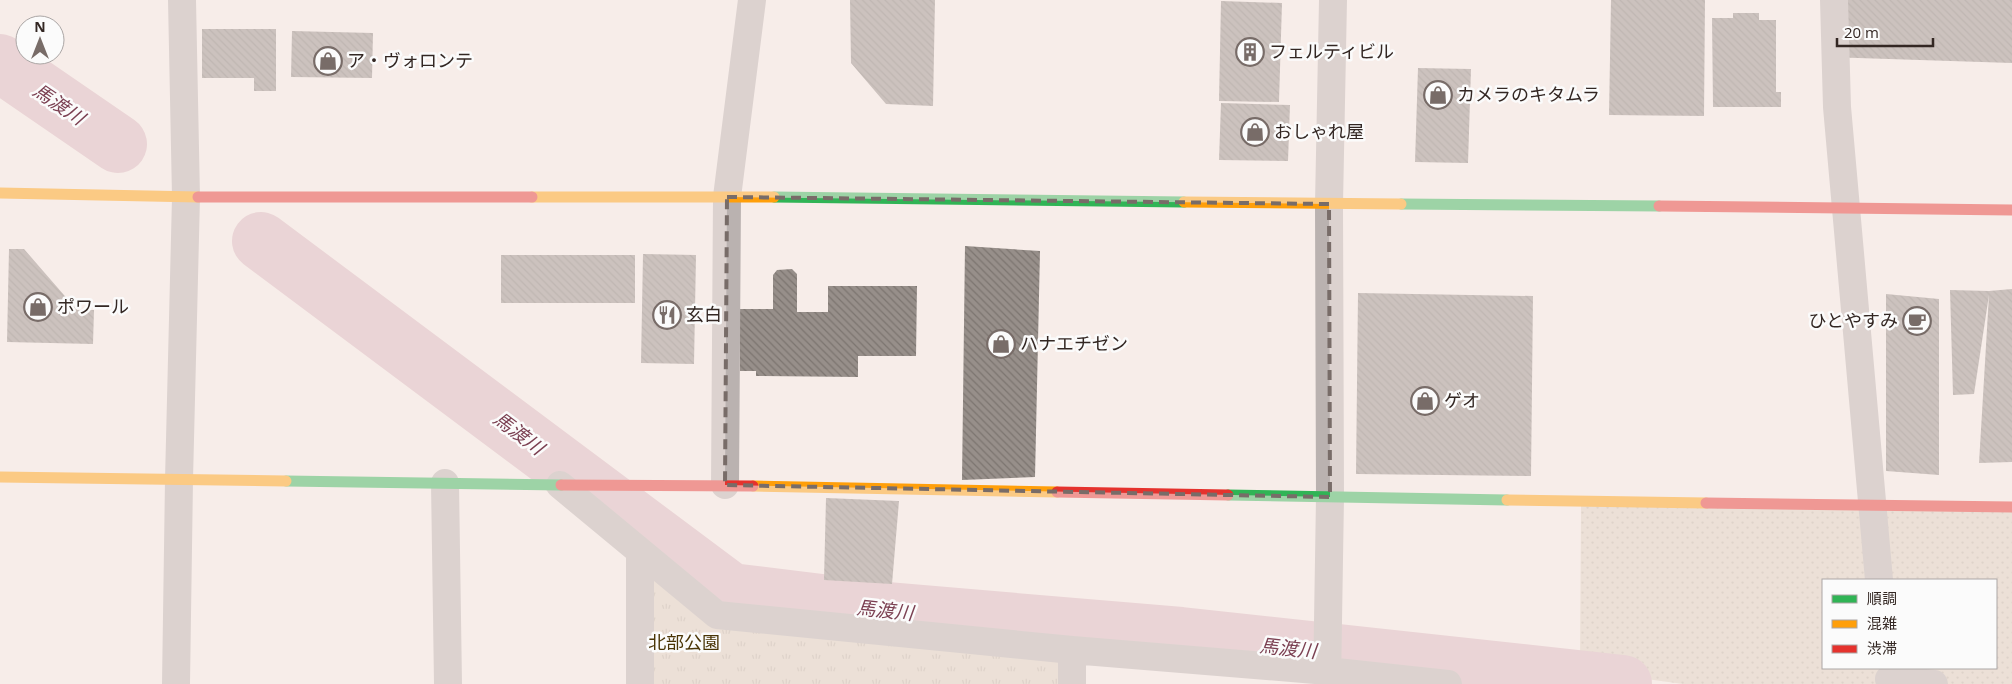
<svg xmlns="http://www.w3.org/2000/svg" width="2012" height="684" viewBox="0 0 2012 684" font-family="'Open Sans','Noto Sans JP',sans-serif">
<defs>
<pattern id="grass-dots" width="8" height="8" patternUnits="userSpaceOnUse" patternTransform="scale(1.25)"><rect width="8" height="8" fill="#ded1c0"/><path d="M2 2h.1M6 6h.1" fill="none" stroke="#bfb3a5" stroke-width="1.8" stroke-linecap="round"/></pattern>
<pattern id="park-tufts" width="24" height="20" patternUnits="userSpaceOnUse" patternTransform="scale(1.25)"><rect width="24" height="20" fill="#ded1c0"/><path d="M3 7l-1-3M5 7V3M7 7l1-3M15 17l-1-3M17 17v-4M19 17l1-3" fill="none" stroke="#bfb3a5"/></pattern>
<pattern id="building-back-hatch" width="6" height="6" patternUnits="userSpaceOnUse" patternTransform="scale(1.25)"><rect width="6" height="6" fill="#978f8a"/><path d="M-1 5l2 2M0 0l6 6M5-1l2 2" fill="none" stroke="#7c7570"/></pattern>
</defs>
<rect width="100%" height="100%" fill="#f7ede9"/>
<path fill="url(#grass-dots)" d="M 1581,505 L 2012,509 L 2012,684 L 1934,684 L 1891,668 L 1996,668 L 1996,580 L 1823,580 L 1823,668 L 1887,668 L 1889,684 L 1683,684 L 1580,670 Z"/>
<path fill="url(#park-tufts)" d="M 643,558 L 717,617 L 1067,655 L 1067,684 L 642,684 Z"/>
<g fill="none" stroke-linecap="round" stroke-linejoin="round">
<path stroke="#d9b7be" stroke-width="58" d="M 0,63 L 118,144
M 261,241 L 731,592 L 886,611 L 1181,636 L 1623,684"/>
</g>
<path fill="url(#building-back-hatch)" d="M 850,0 L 935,0 L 933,106 L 886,104 L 851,63 Z
M 1611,0 L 1705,0 L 1704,116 L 1609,115 Z
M 1828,0 L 2012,0 L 2012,63 L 1827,57 Z
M 1221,1 L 1282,3 L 1279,102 L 1219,101 Z
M 1733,13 L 1759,13 L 1759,20 L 1776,20 L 1776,92 L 1781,92 L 1781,107 L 1713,107 L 1712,18 L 1733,18 Z
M 202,29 L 276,29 L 276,91 L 254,91 L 254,78 L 202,78 Z
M 292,31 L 373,33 L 372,78 L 291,77 Z
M 1418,68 L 1471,69 L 1468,163 L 1415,162 Z
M 1221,103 L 1290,105 L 1288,161 L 1219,160 Z
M 965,246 L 1040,251 L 1035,477 L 962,480 Z
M 9,249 L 24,249 L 77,310 L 94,310 L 93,344 L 7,342 Z
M 643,254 L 696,255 L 694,364 L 641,363 Z
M 501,255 L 635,255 L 635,303 L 501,303 Z
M 792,269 L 797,274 L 797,312 L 828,312 L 828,286 L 917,286 L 916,356 L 858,356 L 858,377 L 756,376 L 756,371 L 740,371 L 740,309 L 773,309 L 773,275 L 777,270 Z
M 2012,289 L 2012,462 L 1979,463 L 1989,295 L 1974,394 L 1953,395 L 1950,290 L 1989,291 Z
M 1358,293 L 1533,296 L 1531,476 L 1356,474 Z
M 1886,294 L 1939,299 L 1939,475 L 1886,471 Z
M 826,498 L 899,501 L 892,584 L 824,580 Z"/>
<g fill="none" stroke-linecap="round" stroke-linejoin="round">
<path stroke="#bab2b0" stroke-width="28" d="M 1834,0 L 1837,107 L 1879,580
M 445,483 L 448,684
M 560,485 L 717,615 L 1072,650 L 1327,671 L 1448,684
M 725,485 L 727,197 L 752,0
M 1889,679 L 1934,684
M 176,684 L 179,480 L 186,197 L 182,0
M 640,684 L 640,553
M 1072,684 L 1072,650
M 1327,684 L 1330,497 L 1329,204 L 1333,0"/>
<path stroke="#30b455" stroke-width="11" d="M 774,197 L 1184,202
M 1401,204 L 1659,206
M 286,481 L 561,485
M 1228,495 L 1507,500"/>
<path stroke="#ff9f0a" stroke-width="11" d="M 0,193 L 198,197
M 532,197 L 774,197
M 1184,202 L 1401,204
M 0,477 L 286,481
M 753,486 L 1057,492
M 1507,500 L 1706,503"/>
<path stroke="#e5322d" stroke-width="11" d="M 198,197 L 532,197
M 1659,206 L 2012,210
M 561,485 L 753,486
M 1057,492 L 1228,495
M 1706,503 L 2012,507"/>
</g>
<path d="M0 0H2012V684H0ZM 727,197 L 1329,204 L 1330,497 L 725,485 Z" fill="#f7ede9" fill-opacity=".55" fill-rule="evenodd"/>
<path fill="none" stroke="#786c68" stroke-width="4" stroke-dasharray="10 6" stroke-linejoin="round" d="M 727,197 L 1329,204 L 1330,497 L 725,485 Z"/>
<defs>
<symbol id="building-ring" viewBox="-11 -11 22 22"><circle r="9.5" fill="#fbfbfb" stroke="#786c68" stroke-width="1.5"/><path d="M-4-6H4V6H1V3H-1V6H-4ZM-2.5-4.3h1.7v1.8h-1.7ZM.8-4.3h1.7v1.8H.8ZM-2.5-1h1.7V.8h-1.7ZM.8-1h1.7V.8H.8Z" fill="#786c68"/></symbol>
<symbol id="shop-ring" viewBox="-11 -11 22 22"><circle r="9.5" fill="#fbfbfb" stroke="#786c68" stroke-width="1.5"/><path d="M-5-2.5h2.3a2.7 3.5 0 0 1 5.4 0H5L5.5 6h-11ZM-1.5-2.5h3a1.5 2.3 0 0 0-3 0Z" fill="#786c68"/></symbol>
<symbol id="restaurant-ring" viewBox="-11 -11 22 22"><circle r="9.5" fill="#fbfbfb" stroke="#786c68" stroke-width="1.5"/><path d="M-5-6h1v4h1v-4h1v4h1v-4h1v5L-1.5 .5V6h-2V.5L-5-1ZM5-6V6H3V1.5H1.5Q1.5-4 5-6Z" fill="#786c68"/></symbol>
<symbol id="cafe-ring" viewBox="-11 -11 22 22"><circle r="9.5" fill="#fbfbfb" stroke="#786c68" stroke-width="1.5"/><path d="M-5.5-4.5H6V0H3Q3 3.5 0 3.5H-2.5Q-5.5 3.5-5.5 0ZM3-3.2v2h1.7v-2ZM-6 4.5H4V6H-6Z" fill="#786c68"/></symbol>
</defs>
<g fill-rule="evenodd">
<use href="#building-ring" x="1234" y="36" width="32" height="32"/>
<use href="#shop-ring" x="312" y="45" width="32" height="32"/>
<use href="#shop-ring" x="1422" y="79" width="32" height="32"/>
<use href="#shop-ring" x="1239" y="116" width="32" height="32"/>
<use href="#shop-ring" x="22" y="291" width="32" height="32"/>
<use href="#restaurant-ring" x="651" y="299" width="32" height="32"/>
<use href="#cafe-ring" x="1901" y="305" width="32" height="32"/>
<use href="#shop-ring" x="985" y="328" width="32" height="32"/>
<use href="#shop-ring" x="1409" y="385" width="32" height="32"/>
</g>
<g text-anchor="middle" stroke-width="5" stroke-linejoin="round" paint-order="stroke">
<g font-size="18" fill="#332723" stroke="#fbfbfb" text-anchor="start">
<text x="1269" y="58">フェルティビル</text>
<text x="347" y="67">ア・ヴォロンテ</text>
<text x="1457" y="101">カメラのキタムラ</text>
<text x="1274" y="138">おしゃれ屋</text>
<text x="57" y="313">ポワール</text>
<text x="686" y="321">玄白</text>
<text x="1898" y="327" text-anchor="end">ひとやすみ</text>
<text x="1020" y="350">ハナエチゼン</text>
<text x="1444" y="407">ゲオ</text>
</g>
<g font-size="18" fill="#4a3506" stroke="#fbfbfb">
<text x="684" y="649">北部公園</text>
</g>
<g font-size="19" font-style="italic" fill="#7b4052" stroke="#fbfbfb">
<text transform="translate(59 104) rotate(34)" y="7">馬渡川</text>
<text transform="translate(519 433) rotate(37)" y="7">馬渡川</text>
<text transform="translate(885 610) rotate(6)" y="7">馬渡川</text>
<text transform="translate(1288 648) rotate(6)" y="7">馬渡川</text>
</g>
</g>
<rect x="1822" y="579" width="175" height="90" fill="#fbfbfb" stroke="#aba6a5"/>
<rect x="1832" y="595" width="25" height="8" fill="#30b455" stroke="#aba6a5"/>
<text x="1867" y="604" font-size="15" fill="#332723">順調</text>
<rect x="1832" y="620" width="25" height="8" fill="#ff9f0a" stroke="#aba6a5"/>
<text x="1867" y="629" font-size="15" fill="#332723">混雑</text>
<rect x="1832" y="645" width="25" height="8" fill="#e5322d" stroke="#aba6a5"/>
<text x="1867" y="654" font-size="15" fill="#332723">渋滞</text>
<g transform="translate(40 40)"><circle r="24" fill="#fbfbfb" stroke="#aba6a5"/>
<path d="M0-4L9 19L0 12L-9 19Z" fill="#786c68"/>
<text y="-8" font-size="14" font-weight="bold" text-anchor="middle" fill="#332723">N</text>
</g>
<path d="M1837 38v8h96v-8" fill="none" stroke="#332723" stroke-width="2.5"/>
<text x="1844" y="38" font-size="15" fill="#332723" stroke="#fbfbfb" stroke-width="4" paint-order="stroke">20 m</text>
</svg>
